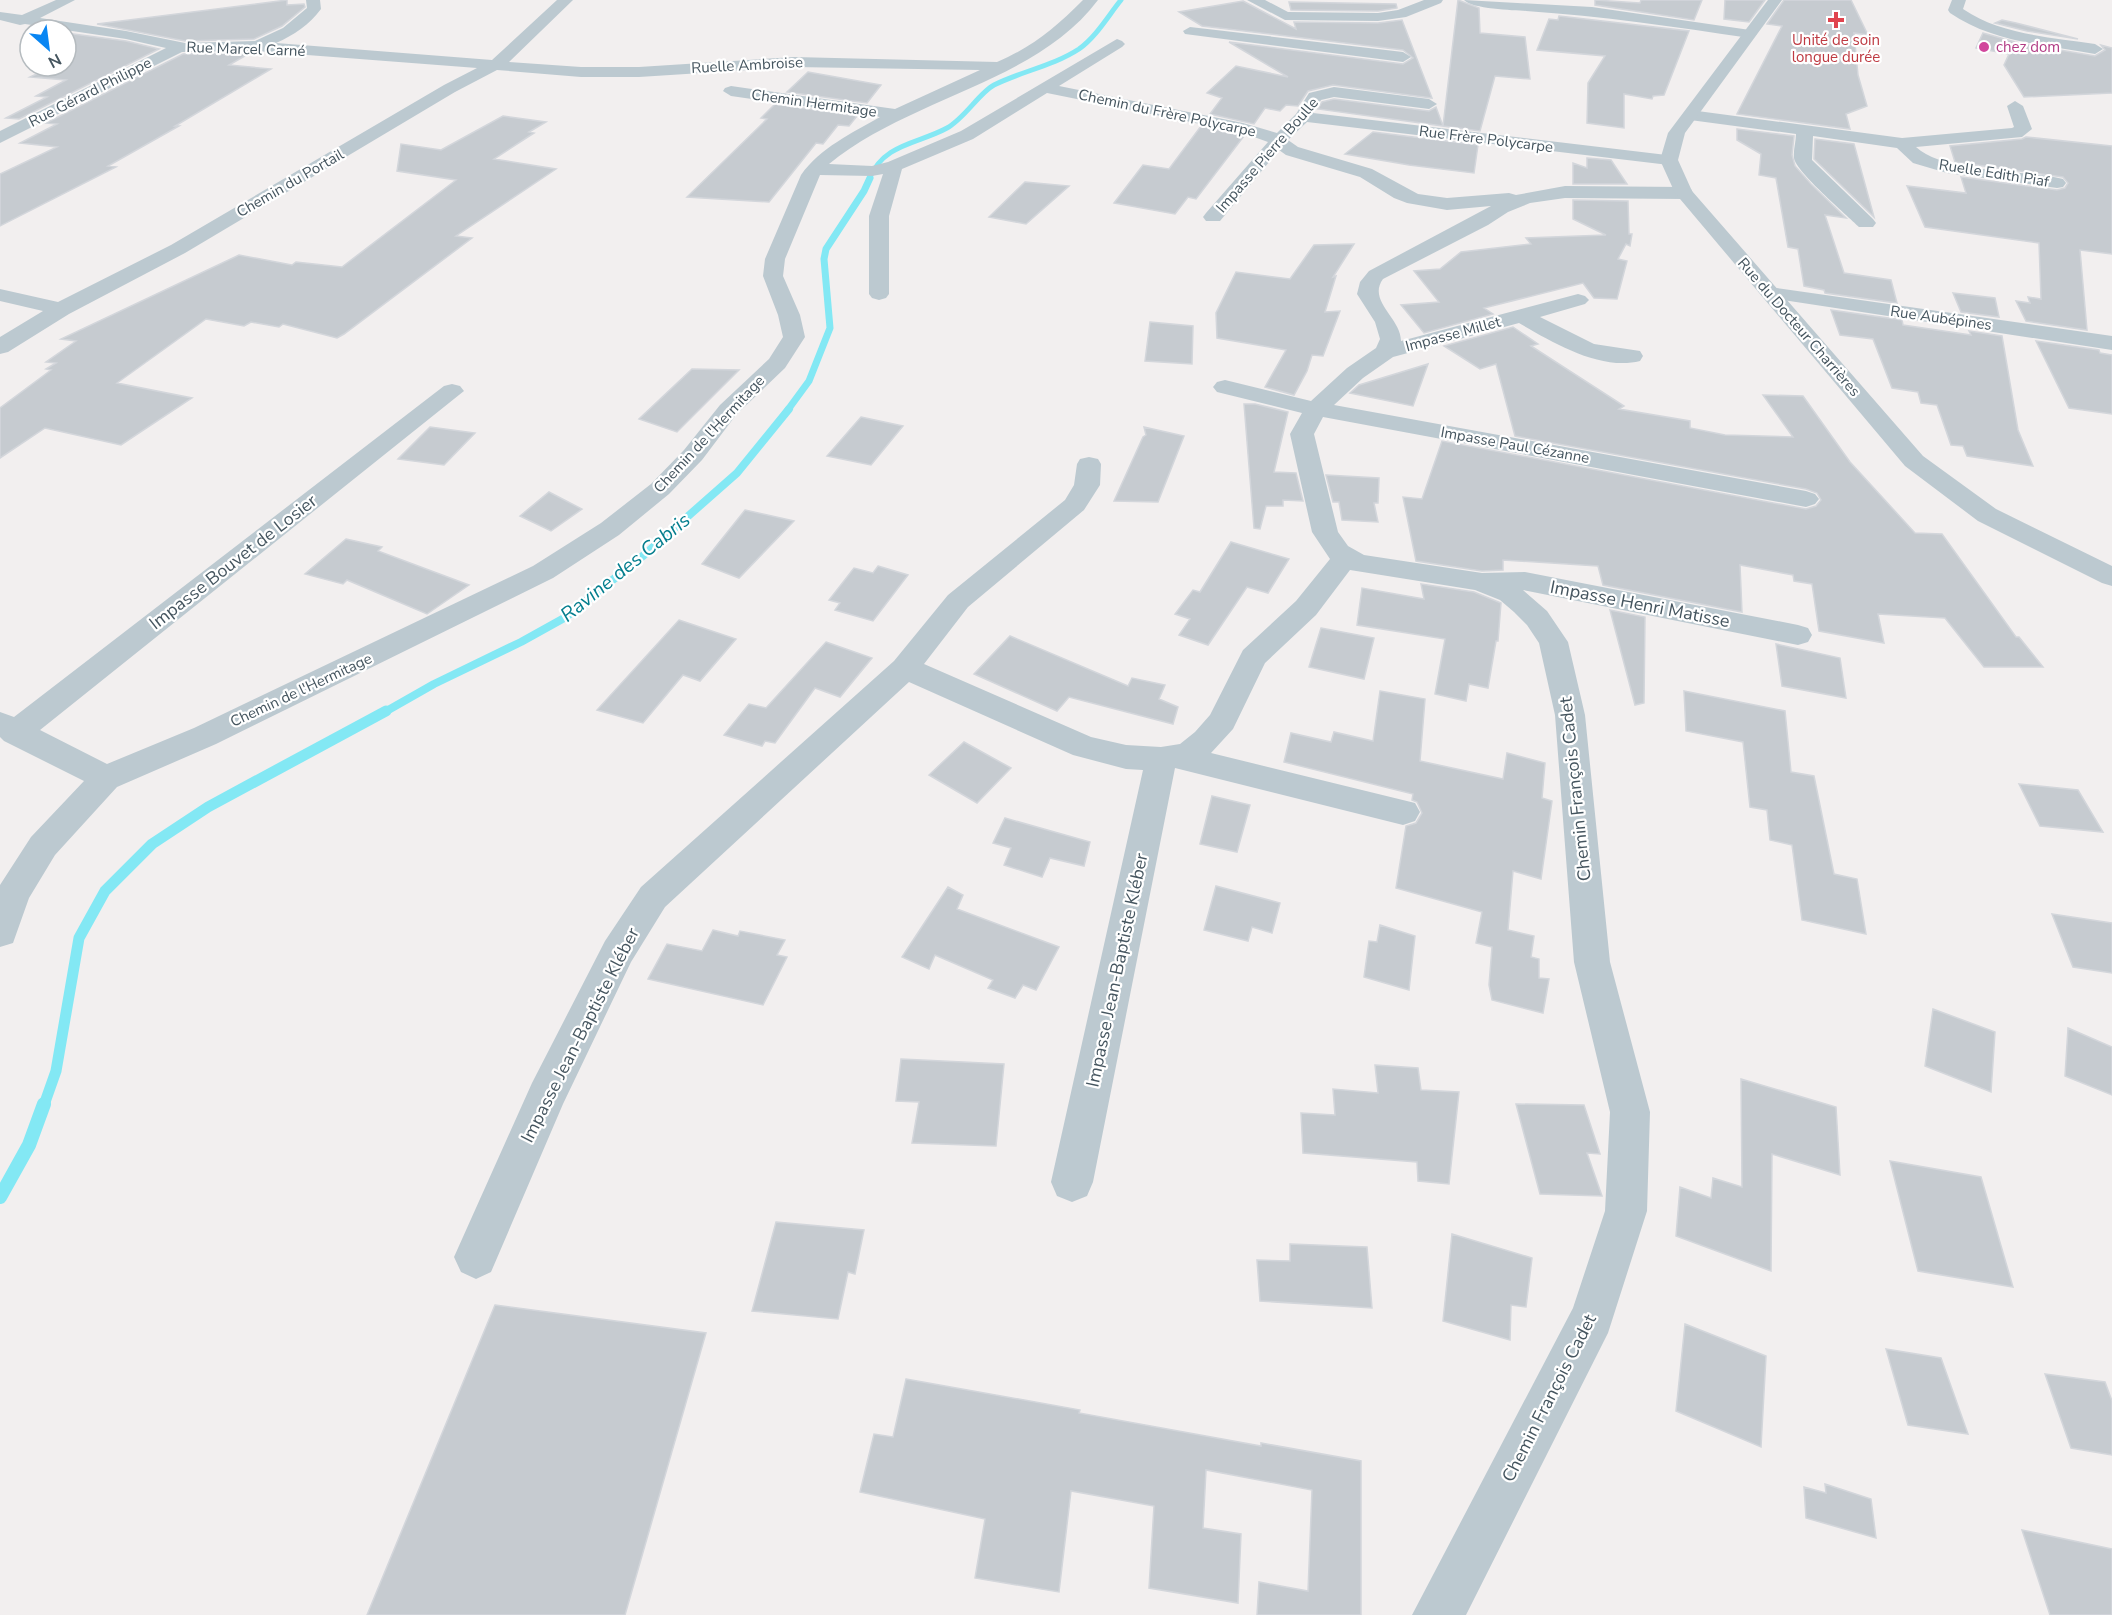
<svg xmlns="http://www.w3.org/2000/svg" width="2112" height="1615" viewBox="0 0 2112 1615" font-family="'Nunito Sans',sans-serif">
<rect width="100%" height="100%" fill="#f2efef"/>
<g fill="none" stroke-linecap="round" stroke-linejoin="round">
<path stroke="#83e8f4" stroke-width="5" d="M 869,179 C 884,143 918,144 947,128 C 965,118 979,93 994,85 C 1022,71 1053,66 1079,49 C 1096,37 1108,16 1121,0"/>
<path stroke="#83e8f4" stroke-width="7" d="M 787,411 L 809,381 L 830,328 L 824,259 L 826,249 L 864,191 L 870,178"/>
<path stroke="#83e8f4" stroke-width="8" d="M 383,713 L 434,684 L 521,642 L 566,617 L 644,555 L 737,473 L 789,409"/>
<path stroke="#83e8f4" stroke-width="11" d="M 44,1105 L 56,1071 L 79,938 L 105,891 L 152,844 L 208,807 L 386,711"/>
<path stroke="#83e8f4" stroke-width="14" d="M 0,1197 L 29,1145 L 44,1104"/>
</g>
<path fill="#c6cbd0" stroke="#d3d6db" stroke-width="1.5" d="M 287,0 L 287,5 L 304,4 L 305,7 L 282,26 L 254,39 L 185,41 L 97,24 Z
M 1458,0 L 1479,8 L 1480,33 L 1525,37 L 1530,79 L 1495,76 L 1480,131 L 1443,126 Z
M 1595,0 L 1640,3 L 1641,0 L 1702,0 L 1694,20 L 1595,5 Z
M 1725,0 L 1765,0 L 1749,22 L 1724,19 Z
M 1784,0 L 1851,0 L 1868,35 L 1854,33 L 1858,75 L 1867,106 L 1846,114 L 1850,129 L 1737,114 L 1782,26 L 1767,24 Z
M 1243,1 L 1296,29 L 1294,22 L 1378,23 L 1402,20 L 1432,98 L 1333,85 L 1308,91 L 1298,106 L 1286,105 L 1280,111 L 1265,108 L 1254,124 L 1210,114 L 1222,98 L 1207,93 L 1236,66 L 1288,77 L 1229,42 L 1403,64 L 1413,58 L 1403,50 L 1202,26 L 1179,12 Z
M 1289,2 L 1396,4 L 1397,8 L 1378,11 L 1291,10 Z
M 1559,16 L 1689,31 L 1664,95 L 1653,96 L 1652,99 L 1624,94 L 1624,128 L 1587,123 L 1588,83 L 1605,56 L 1537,50 L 1549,19 L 1558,20 Z
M 2002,20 L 2016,23 L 2078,39 L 2027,31 L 1995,23 Z
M 66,33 L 126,41 L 159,49 L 19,119 L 6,118 L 47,97 L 36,96 L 66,80 L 30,77 L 54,66 L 66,66 Z
M 1983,33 L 2019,43 L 2095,56 L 2105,50 L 2101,45 L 2112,48 L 2112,93 L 2024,97 L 2004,65 L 2009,54 L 1976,48 Z
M 250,53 L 229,65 L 271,69 L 175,126 L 179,126 L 108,166 L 116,167 L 0,226 L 0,174 L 57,147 L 20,143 L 57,124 L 46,123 L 183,54 Z
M 808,72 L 881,85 L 867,103 L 787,92 Z
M 1334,99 L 1429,111 L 1436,107 L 1443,126 L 1318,109 L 1322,102 Z
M 775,104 L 857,116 L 849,126 L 838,125 L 823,144 L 816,143 L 769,202 L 687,197 L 767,119 L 761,118 Z
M 503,116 L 546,122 L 529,132 L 534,133 L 494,159 L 556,169 L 456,236 L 472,238 L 344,334 L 337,338 L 283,324 L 279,327 L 251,322 L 244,326 L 206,319 L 117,383 L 192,398 L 121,445 L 45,428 L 0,458 L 0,408 L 51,370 L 46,369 L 56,363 L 46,362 L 76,341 L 61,339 L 239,255 L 292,265 L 296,262 L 342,267 L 456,180 L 397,171 L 401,144 L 441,150 Z
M 1201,126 L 1244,136 L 1196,199 L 1188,197 L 1175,214 L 1114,203 L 1143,165 L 1169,169 Z
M 1737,129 L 1794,136 L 1792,155 L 1795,166 L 1811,184 L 1846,218 L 1825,215 L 1844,273 L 1891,280 L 1897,303 L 1825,293 L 1824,290 L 1804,286 L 1798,249 L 1788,247 L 1776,178 L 1759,175 L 1761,154 L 1737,140 Z
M 1373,132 L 1478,145 L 1474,173 L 1409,165 L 1345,154 Z
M 2026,137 L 2112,146 L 2112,254 L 2080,250 L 2087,330 L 2026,321 L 2016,301 L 2030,303 L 2028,297 L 2041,299 L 2039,243 L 1925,227 L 1907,186 L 1966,193 L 1961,177 L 2057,190 L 2065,188 L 2068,183 L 2063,177 L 1955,162 L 1950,146 L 2022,139 Z
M 1815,139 L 1854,144 L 1874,217 L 1814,159 Z
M 1587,158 L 1611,160 L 1627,184 L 1573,184 L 1573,163 L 1587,168 Z
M 1025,182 L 1069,186 L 1026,224 L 989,217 Z
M 1573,200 L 1628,201 L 1629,234 L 1632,234 L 1630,246 L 1626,244 L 1618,259 L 1627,261 L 1617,299 L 1594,298 L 1583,283 L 1484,308 L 1493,314 L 1424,333 L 1401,305 L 1439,302 L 1414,271 L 1440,269 L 1461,252 L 1531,244 L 1526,238 L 1606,235 L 1573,219 Z
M 1354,244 L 1333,277 L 1336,276 L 1325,312 L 1340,311 L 1323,356 L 1312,355 L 1307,371 L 1294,395 L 1265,387 L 1286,350 L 1217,338 L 1216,313 L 1236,272 L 1290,279 L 1314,245 Z
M 1953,293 L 1995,298 L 1999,317 L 1961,312 Z
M 1831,310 L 1902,320 L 1903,325 L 1971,335 L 1969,331 L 2002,336 L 2018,430 L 2033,466 L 1967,456 L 1963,446 L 1951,445 L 1937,405 L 1921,403 L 1918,392 L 1892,388 L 1873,339 L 1840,335 Z
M 1150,322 L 1193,326 L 1192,364 L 1145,361 Z
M 1513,327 L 1538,344 L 1531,346 L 1624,406 L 1619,409 L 1690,421 L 1690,428 L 1725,435 L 1793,437 L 1763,395 L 1803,396 L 1850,462 L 1915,533 L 1942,534 L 2016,637 L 2019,637 L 2043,667 L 1984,667 L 1945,618 L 1878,614 L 1884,643 L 1819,631 L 1812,584 L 1794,581 L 1793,575 L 1740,565 L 1742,612 L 1603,585 L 1598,566 L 1503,560 L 1503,570 L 1482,571 L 1416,561 L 1403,497 L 1422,499 L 1442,441 L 1806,509 L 1816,506 L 1821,500 L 1817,493 L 1806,489 L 1515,436 L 1496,364 L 1480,369 L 1444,346 Z
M 2036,341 L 2099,350 L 2100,353 L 2112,355 L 2112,414 L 2069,408 Z
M 1428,364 L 1413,406 L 1350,393 L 1359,385 Z
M 692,369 L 739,370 L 677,432 L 639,419 Z
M 1244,404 L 1255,404 L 1288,412 L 1274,472 L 1296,473 L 1303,501 L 1283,500 L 1283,506 L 1266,506 L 1260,529 L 1254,528 Z
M 861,417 L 903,426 L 871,465 L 827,456 Z
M 430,427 L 475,433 L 444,465 L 398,459 Z
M 1144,427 L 1184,436 L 1158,502 L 1114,501 L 1143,437 L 1146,435 Z
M 1326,475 L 1379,478 L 1378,503 L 1374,503 L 1378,522 L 1342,520 L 1339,502 L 1333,502 Z
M 549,492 L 582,509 L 551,531 L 520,516 Z
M 745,510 L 794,521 L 739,578 L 702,564 Z
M 346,539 L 382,547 L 378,551 L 469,585 L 427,614 L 347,580 L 343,584 L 305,574 Z
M 1231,542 L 1289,559 L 1268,593 L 1247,587 L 1208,645 L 1179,635 L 1190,619 L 1175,614 L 1193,590 L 1200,592 Z
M 878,566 L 908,575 L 873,621 L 835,610 L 840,603 L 829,600 L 854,568 L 873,573 Z
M 1421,584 L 1474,592 L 1501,603 L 1498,641 L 1496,641 L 1488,688 L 1469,684 L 1466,701 L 1435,694 L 1445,639 L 1357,625 L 1362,588 L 1424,599 Z
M 1610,610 L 1645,617 L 1644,703 L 1635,705 Z
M 679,620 L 736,639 L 700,681 L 683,675 L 643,723 L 597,710 Z
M 1321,628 L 1374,638 L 1364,679 L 1309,667 Z
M 1010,636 L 1128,686 L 1132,678 L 1165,685 L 1159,699 L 1178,707 L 1173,724 L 1069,697 L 1057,711 L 974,674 Z
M 826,642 L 872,658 L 840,697 L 815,688 L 775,743 L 765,741 L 762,746 L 724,735 L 749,704 L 766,708 Z
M 1776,644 L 1840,658 L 1846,698 L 1782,686 Z
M 1380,691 L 1425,699 L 1420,761 L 1503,779 L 1507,753 L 1545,763 L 1542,798 L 1552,801 L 1541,879 L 1513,871 L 1508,930 L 1534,936 L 1531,957 L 1539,959 L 1539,978 L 1549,979 L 1543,1013 L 1492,1000 L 1489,985 L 1492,947 L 1476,943 L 1482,912 L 1396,888 L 1406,826 L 1416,823 L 1422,813 L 1417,802 L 1412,800 L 1413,794 L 1284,762 L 1291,733 L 1331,742 L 1334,732 L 1373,741 Z
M 1684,691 L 1785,711 L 1791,772 L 1814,776 L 1834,874 L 1857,879 L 1866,934 L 1802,920 L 1792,845 L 1770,840 L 1767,810 L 1750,807 L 1743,742 L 1686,731 Z
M 964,742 L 1011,768 L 977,803 L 929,775 Z
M 2019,784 L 2078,790 L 2103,832 L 2040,826 Z
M 1212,796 L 1250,805 L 1237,852 L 1200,844 Z
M 1005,818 L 1090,842 L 1084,866 L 1050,858 L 1042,877 L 1004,865 L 1011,848 L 993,843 Z
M 1216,886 L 1280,903 L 1272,933 L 1252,927 L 1248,941 L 1204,930 Z
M 948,887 L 963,895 L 957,909 L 1059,947 L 1036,990 L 1023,985 L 1015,998 L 988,988 L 993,980 L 935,955 L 929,969 L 902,957 Z
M 2052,914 L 2112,923 L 2112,973 L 2073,967 Z
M 1380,925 L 1415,936 L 1409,990 L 1364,977 L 1369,941 L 1377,942 Z
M 713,930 L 738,936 L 740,931 L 785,940 L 777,955 L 787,957 L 763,1005 L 648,979 L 667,944 L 702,951 Z
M 1933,1009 L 1995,1032 L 1991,1092 L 1925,1066 Z
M 2068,1028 L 2112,1047 L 2112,1095 L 2065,1076 Z
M 901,1059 L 1004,1064 L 996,1146 L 912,1143 L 919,1102 L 896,1101 Z
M 1375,1065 L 1418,1068 L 1421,1090 L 1459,1092 L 1449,1184 L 1418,1181 L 1417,1162 L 1303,1153 L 1301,1113 L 1335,1115 L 1333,1089 L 1378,1093 Z
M 1741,1079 L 1836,1107 L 1840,1175 L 1772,1154 L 1771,1271 L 1676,1236 L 1680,1187 L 1711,1198 L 1713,1178 L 1742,1187 Z
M 1516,1104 L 1584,1105 L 1600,1154 L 1587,1153 L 1602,1196 L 1540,1194 Z
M 1890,1161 L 1981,1177 L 2013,1287 L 1918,1271 Z
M 776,1222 L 864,1230 L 855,1274 L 848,1272 L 838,1319 L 752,1311 Z
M 1452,1234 L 1532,1258 L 1526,1307 L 1511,1305 L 1510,1340 L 1443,1321 Z
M 1290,1244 L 1367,1247 L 1372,1308 L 1260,1301 L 1257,1260 L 1290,1261 Z
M 495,1305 L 706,1333 L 625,1615 L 367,1615 Z
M 1685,1324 L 1766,1356 L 1761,1447 L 1676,1411 Z
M 1886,1349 L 1941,1358 L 1968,1434 L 1908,1425 Z
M 2045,1374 L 2105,1382 L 2112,1401 L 2112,1455 L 2071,1448 Z
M 906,1379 L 1080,1410 L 1079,1413 L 1261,1446 L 1261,1443 L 1361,1461 L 1361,1615 L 1257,1615 L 1259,1582 L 1308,1591 L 1312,1490 L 1206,1470 L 1203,1528 L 1241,1534 L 1238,1603 L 1149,1588 L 1154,1506 L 1071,1491 L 1059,1592 L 975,1578 L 985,1519 L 860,1492 L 874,1434 L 893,1437 Z
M 1825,1484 L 1871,1499 L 1876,1538 L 1806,1518 L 1804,1487 L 1826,1493 Z
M 2022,1530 L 2112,1549 L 2112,1615 L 2050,1615 Z"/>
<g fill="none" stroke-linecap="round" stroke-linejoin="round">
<path fill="#bcc9d0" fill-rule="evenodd" d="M 56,0 L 75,0 L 40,18 L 126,31 L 185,43 L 255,41 L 283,28 L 307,8 L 306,0 L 320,0 L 321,9 C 309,25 294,35 276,43 L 492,60 L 557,0 L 573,0 L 509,62 L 581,67 L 639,67 L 794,57 L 997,62 C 1034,46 1055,28 1083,0 L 1098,0 C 1036,83 910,97 829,164 L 872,166 L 888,162 L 961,131 L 1117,39 L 1122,41 L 1125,44 L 1122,47 L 1059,86 L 1243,123 L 1277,133 L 1296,114 L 1309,93 L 1334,87 L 1429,99 L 1437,104 L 1429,109 L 1334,97 L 1321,100 L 1313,113 L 1675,156 L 1678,160 L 1675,164 L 1669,165 L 1307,122 L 1288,140 L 1298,147 L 1372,169 L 1418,194 L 1447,198 L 1509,193 L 1516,195 L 1565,186 L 1684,187 L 1691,189 L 1693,193 L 1691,197 L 1684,199 L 1565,198 L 1530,203 L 1508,212 L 1488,225 L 1383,279 C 1367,301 1401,318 1401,341 L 1578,294 L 1585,296 L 1589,300 L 1585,304 L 1540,317 L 1594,344 L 1640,351 L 1643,356 L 1640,361 C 1600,371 1552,342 1519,323 L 1393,357 L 1363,378 L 1334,405 L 1806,491 L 1815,494 L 1819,499 L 1815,504 L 1806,507 L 1323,417 L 1314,434 L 1338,532 L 1348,546 L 1364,555 L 1482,573 L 1525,572 L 1798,625 L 1808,628 L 1812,635 L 1808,642 L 1798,645 L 1523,590 L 1547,611 L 1568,642 L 1585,715 L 1610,962 L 1650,1112 L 1647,1211 L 1608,1333 L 1466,1615 L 1412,1615 L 1573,1308 L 1605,1211 L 1610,1112 L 1574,962 L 1555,715 L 1539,643 L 1527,625 L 1514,612 L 1500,600 L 1475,590 L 1350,570 L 1316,615 L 1265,663 L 1233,729 L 1211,753 L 1415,803 L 1420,812 L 1415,821 L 1403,825 L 1175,768 L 1093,1182 L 1087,1196 L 1072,1202 L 1057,1196 L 1051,1182 L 1143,770 L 1126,769 L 1073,755 L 909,682 L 665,907 L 631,962 L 563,1104 L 491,1272 L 476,1279 L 461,1272 L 454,1257 L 532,1083 L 605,941 L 641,887 L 894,661 L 948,595 L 1065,500 L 1074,485 L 1077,464 L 1080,459 L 1089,457 L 1098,459 L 1101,464 L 1100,485 L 1084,510 L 968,607 L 924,664 L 1091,737 L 1126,745 L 1161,747 L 1180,744 L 1195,732 L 1210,715 L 1243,650 L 1296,601 L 1330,559 L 1312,532 L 1290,434 L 1302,413 L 1217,392 L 1213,387 L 1217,382 L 1225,380 L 1311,401 L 1347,368 L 1376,348 L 1380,339 L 1375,322 L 1357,294 L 1360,282 L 1369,271 L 1491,206 L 1447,210 L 1407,203 L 1394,198 L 1360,177 L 1286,155 L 1279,150 L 1220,221 L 1206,221 L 1203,217 L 1206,213 L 1268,142 L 1240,132 L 1047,93 L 973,139 L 902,169 L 889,216 L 889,294 L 886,298 L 879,300 L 872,298 L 869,294 L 869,216 L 883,174 L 872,176 L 820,175 L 785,259 L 783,276 L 800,315 L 805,337 L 785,368 L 736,415 L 702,460 L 669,494 L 619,535 L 553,578 L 216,744 L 117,787 L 55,855 L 29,898 L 13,943 L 0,947 L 0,885 L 31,837 L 84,781 L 4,741 L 0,737 L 0,712 L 14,717 L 444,386 L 452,384 L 460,386 L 464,391 L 40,730 L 107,764 L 194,728 L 533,566 L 601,523 L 651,484 L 684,450 L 720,405 L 769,359 L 783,337 L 778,315 L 763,276 L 765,259 L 801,175 C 820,148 852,133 880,117 L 731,96 L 723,91 L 725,88 L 731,86 L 895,109 L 980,70 L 794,67 L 639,77 L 581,77 L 497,70 L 455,92 L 185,253 L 69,314 L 8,352 L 0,354 L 0,337 L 43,311 L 0,301 L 0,289 L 58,302 L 171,245 L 444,85 L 477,68 L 255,51 L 182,52 L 0,143 L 0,131 L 166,48 L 126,39 L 25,24 L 20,25 L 0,20 L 0,12 L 22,15 Z
M 1247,0 L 1265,0 L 1288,12 L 1378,13 L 1398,10 L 1424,0 L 1443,0 L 1441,3 L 1406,17 L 1378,21 L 1285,20 Z
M 1464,0 L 1592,7 L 1750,30 L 1757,34 L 1750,38 C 1675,27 1602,16 1526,11 C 1513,10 1472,9 1464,0 Z
M 1952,0 L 1966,0 L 1963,9 C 2001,35 2050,37 2095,44 L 2103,49 L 2095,54 C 2045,45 1992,42 1950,13 L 1948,10 Z
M 1190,27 L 1403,52 L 1411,57 L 1403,62 L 1185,34 L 1183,31 Z
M 2015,101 L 2023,106 L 2032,129 L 2022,137 L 1916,147 C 1945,174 2024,169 2063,179 L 2066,183 L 2063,187 L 2057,188 L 1947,173 L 1913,163 L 1897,148 L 1813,136 L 1812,160 L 1873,219 L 1876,223 L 1873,227 L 1859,227 C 1847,215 1796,172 1794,158 C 1793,151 1796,142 1796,134 L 1690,120 L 1682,115 L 1690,110 L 1902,138 L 2012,128 L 2014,127 L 2007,106 Z
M 1770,287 L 2112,336 L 2112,350 L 1763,297 L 1760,293 L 1763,289 Z"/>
<path fill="#bcc9d0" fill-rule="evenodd" d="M 1768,0 L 1782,0 L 1685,133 L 1678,160 L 1692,191 L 1923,456 L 1996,509 L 2112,566 L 2112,586 L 2102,583 L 1978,521 L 1905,466 L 1675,193 L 1660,160 L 1668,133 Z"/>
</g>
<path fill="#e0444e" stroke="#fff" stroke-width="2" d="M1833 11h6v6h6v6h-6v6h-6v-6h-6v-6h6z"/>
<circle fill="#d1479c" stroke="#fff" stroke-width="2" cx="1984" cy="47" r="6"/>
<g text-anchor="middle" stroke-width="4.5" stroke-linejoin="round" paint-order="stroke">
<g font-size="15" fill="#be3a42" stroke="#fff">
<text x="1836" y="45">Unité de soin<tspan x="1836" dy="17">longue durée</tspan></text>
</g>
<g font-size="15" fill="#b23c85" stroke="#fff" text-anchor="start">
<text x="1996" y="52">chez dom</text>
</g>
<g font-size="15" fill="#45555f" stroke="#fff">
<text transform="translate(246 49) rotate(2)" y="5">Rue Marcel Carné</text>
<text transform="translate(747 65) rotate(-3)" y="5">Ruelle Ambroise</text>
<text transform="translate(90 92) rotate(-27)" y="5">Rue Gérard Philippe</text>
<text transform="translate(814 103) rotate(8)" y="5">Chemin Hermitage</text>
<text transform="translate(1167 113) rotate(12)" y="5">Chemin du Frère Polycarpe</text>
<text transform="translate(1486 139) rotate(7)" y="5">Rue Frère Polycarpe</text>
<text transform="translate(1267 155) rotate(-49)" y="5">Impasse Pierre Boulle</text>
<text transform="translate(1994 173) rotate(9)" y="5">Ruelle Edith Piaf</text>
<text transform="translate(290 183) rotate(-30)" y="5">Chemin du Portail</text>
<text transform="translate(1941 318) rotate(8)" y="5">Rue Aubépines</text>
<text transform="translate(1799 327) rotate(49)" y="5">Rue du Docteur Charrières</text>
<text transform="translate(1453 334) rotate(-15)" y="5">Impasse Millet</text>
<text transform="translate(709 434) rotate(-47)" y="5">Chemin de l'Hermitage</text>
<text transform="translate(1515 445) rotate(10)" y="5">Impasse Paul Cézanne</text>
<text transform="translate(301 690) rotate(-25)" y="5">Chemin de l'Hermitage</text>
</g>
<g font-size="18" fill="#45555f" stroke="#fff">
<text transform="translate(233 562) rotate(-38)" y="6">Impasse Bouvet de Losier</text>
<text transform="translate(1640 604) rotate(11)" y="6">Impasse Henri Matisse</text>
<text transform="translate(1575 789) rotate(-96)" y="6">Chemin François Cadet</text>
<text transform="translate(1117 970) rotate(-78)" y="6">Impasse Jean-Baptiste Kléber</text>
<text transform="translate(580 1035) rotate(-63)" y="6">Impasse Jean-Baptiste Kléber</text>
<text transform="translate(1549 1398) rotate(-63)" y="6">Chemin François Cadet</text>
</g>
<g font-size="20" font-style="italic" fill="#047e8e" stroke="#fff">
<text transform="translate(625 567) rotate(-39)" y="7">Ravine des Cabris</text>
</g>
</g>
<g transform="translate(48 48) rotate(152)"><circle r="28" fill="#ffffff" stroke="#b5bbbf" stroke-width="1.5"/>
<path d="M0-4.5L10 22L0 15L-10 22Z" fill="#0986f3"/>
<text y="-9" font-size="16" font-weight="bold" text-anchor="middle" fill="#45555f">N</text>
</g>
</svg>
